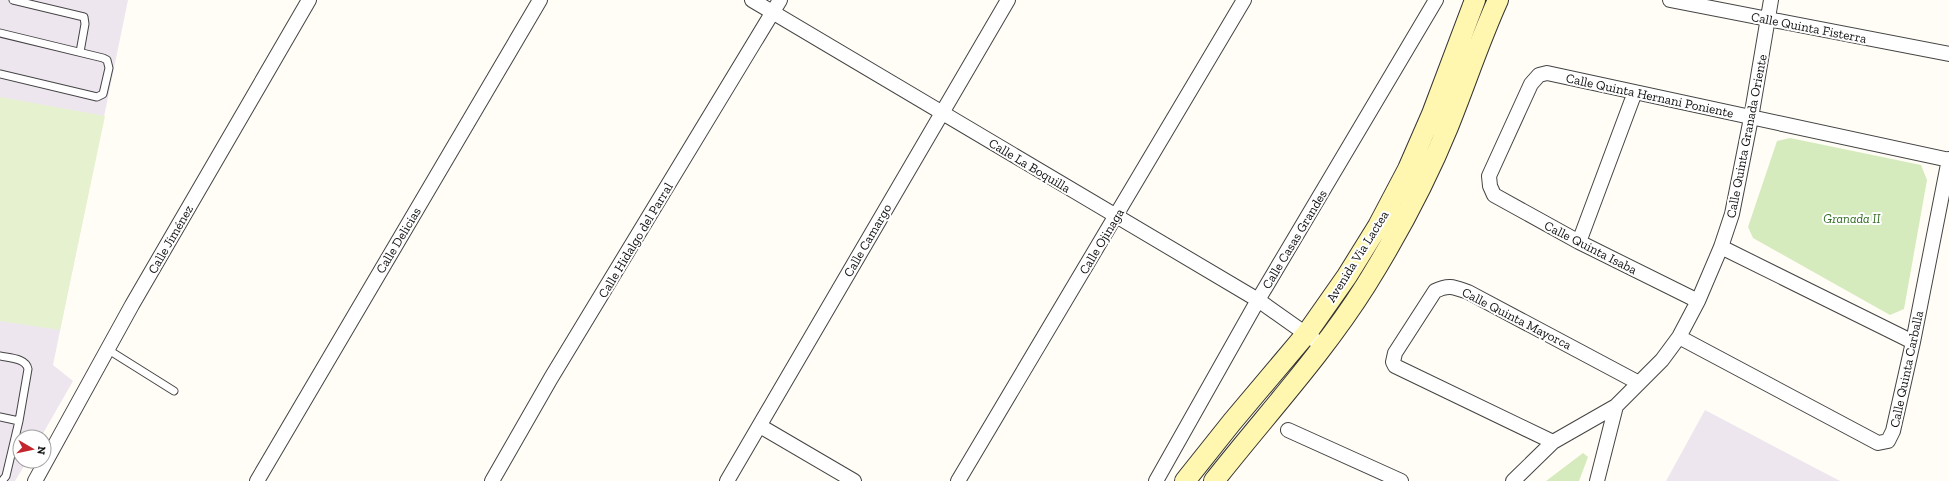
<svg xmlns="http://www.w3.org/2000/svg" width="1949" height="481" viewBox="0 0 1949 481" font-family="'Zilla Slab',serif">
<rect width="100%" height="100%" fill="#fffdf5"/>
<path fill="#eee6ef" d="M 0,0 L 128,0 L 53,365 L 73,381 L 41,437 L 20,437 L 20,461 L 27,461 L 15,481 L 0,481 Z
M 1705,410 L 1840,481 L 1666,481 Z"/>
<path fill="#d5ebbd" d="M 1790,138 L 1921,165 L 1927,180 L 1904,309 L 1890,315 L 1753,238 L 1748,227 L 1777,141 Z
M 1583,453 L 1588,457 L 1579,481 L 1546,481 Z"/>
<path fill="#e6f2cf" d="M 0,97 L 105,116 L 60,330 L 0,321 Z"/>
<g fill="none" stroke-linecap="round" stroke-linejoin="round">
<defs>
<path id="lane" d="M 13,0 L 84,17 L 85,24 L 80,52
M 0,33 L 103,58 L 107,60 L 109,68 L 103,94 L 97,97 L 0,74
M 107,349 L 174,391
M 0,356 C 9,358 26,358 28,369 L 19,421 L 6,476 L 2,481
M 0,417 L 19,421"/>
<path id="street" d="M 752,0 L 1258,300 L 1323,346
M 1670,0 L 1949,54
M 1579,242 L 1635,92
M 1721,247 L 1913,342
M 1698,301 L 1579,242 L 1494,195 L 1490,186 L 1489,176 L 1531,84 L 1539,75 L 1547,73 L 1949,160
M 1679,337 L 1878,443 L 1888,441 L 1893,431 L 1913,342 L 1949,159
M 760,426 L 854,481
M 1288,430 L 1401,481
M 1553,442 L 1395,366 L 1393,362 L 1395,353 L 1435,291 C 1449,284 1454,287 1468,292 L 1639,383
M 35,481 L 132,305 L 309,0
M 257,481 L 540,0
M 492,481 L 551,378 L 780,0
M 727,481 L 1008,0
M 958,481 L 1244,0
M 1156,481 L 1258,300 L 1436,0
M 1513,481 L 1553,442 L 1616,406 L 1662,360 L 1679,337 L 1698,301 L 1721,247 L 1732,214 L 1751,118 L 1771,0
M 1597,481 L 1616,406"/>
<path id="secondary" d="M 1185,481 L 1232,422 L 1307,333 L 1347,276 L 1378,226 L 1408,169 L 1432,114 L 1475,0
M 1214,481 C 1265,416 1322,355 1366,285 C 1397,235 1426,181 1448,127 C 1465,85 1479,42 1498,0"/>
</defs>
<use href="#lane" stroke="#444" stroke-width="9"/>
<use href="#street" stroke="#444" stroke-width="16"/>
<use href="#secondary" stroke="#333" stroke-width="22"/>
<use href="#lane" stroke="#fff" stroke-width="7"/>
<use href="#street" stroke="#fff" stroke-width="14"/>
<use href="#secondary" stroke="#fff6b0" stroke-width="20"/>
</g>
<g text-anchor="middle" stroke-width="4" stroke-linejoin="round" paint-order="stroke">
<g font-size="13" fill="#111" stroke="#fff">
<text transform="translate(1809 27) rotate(11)" y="5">Calle Quinta Fisterra</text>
<text transform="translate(1650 95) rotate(12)" y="5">Calle Quinta Hernani Poniente</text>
<text transform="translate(1746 136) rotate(-79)" y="5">Calle Quinta Granada Oriente</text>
<text transform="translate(1030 165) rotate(31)" y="5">Calle La Boquilla</text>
<text transform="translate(170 239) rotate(-60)" y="5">Calle Jiménez</text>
<text transform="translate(1294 239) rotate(-59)" y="5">Calle Casas Grandes</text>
<text transform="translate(398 240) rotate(-59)" y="5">Calle Delicias</text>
<text transform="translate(635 240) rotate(-59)" y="5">Calle Hidalgo del Parral</text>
<text transform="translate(867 240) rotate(-60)" y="5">Calle Camargo</text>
<text transform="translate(1101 241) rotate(-59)" y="5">Calle Ojinaga</text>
<text transform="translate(1591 247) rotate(27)" y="5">Calle Quinta Isaba</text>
<text transform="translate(1357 256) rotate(-58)" y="5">Avenida Via Lactea</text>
<text transform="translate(1517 318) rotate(27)" y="5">Calle Quinta Mayorca</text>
<text transform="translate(1906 369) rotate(-78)" y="5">Calle Quinta Carballa</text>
</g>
<g font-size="13" font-style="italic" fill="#2f6b1f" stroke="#fff">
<text x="1852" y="223">Granada II</text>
</g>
</g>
<g transform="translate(32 449) rotate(99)"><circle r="19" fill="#ffffff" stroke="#a0a0a0"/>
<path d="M0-3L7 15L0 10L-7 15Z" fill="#c4262e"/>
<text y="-6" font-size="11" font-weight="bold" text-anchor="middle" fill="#111111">N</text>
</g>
</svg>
